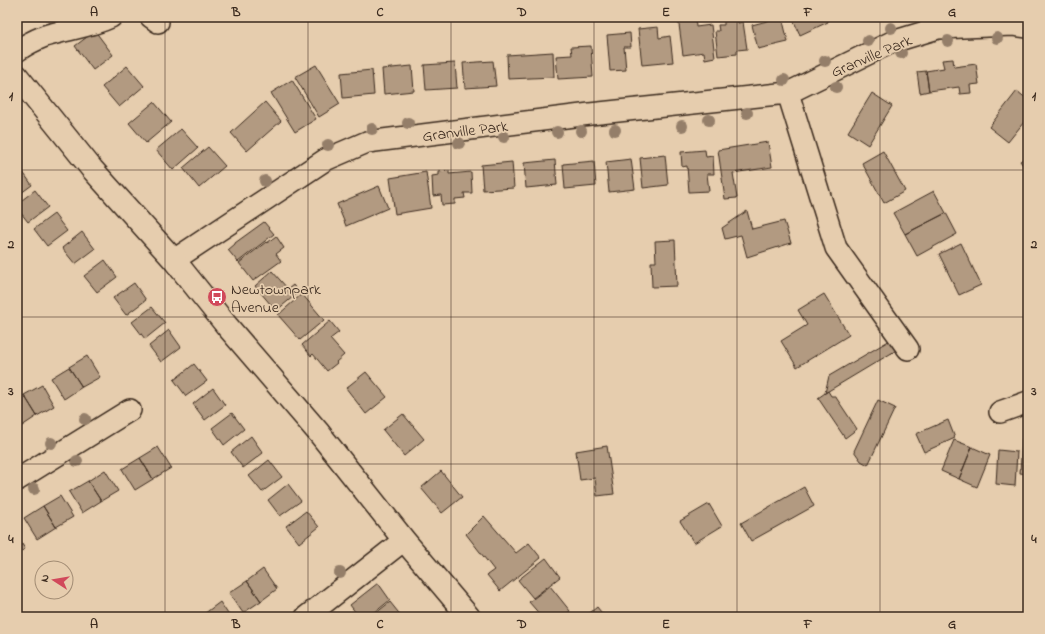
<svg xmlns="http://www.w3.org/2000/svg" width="1045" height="634" viewBox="0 0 1045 634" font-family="'Indie Flower',sans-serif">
<rect width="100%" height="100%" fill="#e6cdae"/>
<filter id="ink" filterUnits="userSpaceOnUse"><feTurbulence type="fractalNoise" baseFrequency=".025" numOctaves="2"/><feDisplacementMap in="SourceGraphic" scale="8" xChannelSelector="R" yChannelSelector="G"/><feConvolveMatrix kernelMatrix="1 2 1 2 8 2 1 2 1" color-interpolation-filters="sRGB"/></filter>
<g filter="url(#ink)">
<path fill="#b29a81" stroke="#3b2a1e" d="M 44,17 L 63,17 L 51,26 Z
M 678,17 L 695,17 L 696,27 L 711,25 L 715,57 L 705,59 L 704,52 L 683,55 Z
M 782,17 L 788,42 L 758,49 L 752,25 Z
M 792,17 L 826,17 L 828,22 L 800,35 Z
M 738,19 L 738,23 L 743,22 L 747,49 L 737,50 L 737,54 L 718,56 L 715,31 L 719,31 L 718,25 L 724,25 L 724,21 Z
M 658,27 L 659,38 L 670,36 L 673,62 L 642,65 L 638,29 Z
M 95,31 L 113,55 L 93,70 L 75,46 Z
M 630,33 L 631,47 L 624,47 L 626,70 L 610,71 L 607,35 Z
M 591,46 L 593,77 L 558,79 L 556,56 L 572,55 L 571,47 Z
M 553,52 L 554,77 L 508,79 L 507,55 Z
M 953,59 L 954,67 L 976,64 L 979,84 L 970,85 L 971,93 L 960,94 L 959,87 L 929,91 L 926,71 L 944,68 L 942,60 Z
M 493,61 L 496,86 L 465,88 L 463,63 Z
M 455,63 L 457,88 L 426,90 L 424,65 Z
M 316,65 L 340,104 L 319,117 L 295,77 Z
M 127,66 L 144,86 L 119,107 L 102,87 Z
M 412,66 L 414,91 L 384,94 L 382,69 Z
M 372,70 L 374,95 L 343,98 L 341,73 Z
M 926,71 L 929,91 L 920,93 L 917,72 Z
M 292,80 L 316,119 L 295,132 L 271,93 Z
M 1017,91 L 1028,100 L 1028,117 L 1008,142 L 989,127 Z
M 872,93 L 892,106 L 868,145 L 848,132 Z
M 154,102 L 171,122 L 146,143 L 129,123 Z
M 265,102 L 281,121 L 247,151 L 231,133 Z
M 181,129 L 198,148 L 173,170 L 156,150 Z
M 768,142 L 772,167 L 733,173 L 737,198 L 725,199 L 718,150 Z
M 208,147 L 225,166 L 199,188 L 183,168 Z
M 705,150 L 706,157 L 713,156 L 714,174 L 707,174 L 709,191 L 689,192 L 687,166 L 682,167 L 681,152 Z
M 883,151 L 905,191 L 884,203 L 862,163 Z
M 665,155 L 668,185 L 643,188 L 640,158 Z
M 1028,156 L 1028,172 L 1020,161 Z
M 631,159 L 635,189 L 609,192 L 606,162 Z
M 555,160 L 557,185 L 526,188 L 524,163 Z
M 594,161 L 596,186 L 565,189 L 563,164 Z
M 512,162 L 514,188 L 483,190 L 481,165 Z
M 20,168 L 32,185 L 17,196 L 17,170 Z
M 449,171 L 449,174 L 471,172 L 472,193 L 464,193 L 465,198 L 455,199 L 455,204 L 442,205 L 441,195 L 433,196 L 432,176 L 439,175 L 439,172 Z
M 426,172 L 431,208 L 395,214 L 390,178 Z
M 379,186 L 388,208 L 346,226 L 337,204 Z
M 35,190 L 48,207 L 28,222 L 17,208 L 17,204 Z
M 934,191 L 946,213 L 905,234 L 893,213 Z
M 747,211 L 752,229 L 784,221 L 791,243 L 747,257 L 741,235 L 725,239 L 722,228 Z
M 946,213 L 957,234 L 917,256 L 905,234 Z
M 54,214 L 67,231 L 47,246 L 34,229 Z
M 264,222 L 274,234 L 238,262 L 228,250 L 235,244 L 235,243 Z
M 82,232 L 95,249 L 75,264 L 62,248 Z
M 276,236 L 284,248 L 276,254 L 281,261 L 253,281 L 239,263 L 266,242 L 267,243 Z
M 675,240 L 677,286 L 652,287 L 651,262 L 656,262 L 655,241 Z
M 961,243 L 981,285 L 959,295 L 939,254 Z
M 105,260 L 117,277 L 97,292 L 84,276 Z
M 272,271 L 288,289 L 293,285 L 299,292 L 277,310 L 272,304 L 271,305 L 255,286 Z
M 134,283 L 146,300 L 126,315 L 113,298 Z
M 302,294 L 324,320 L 300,340 L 278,315 Z
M 824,294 L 849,335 L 797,367 L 781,341 L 807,325 L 798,310 Z
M 1027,304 L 1028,304 L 1028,350 L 1027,350 Z
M 152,307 L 165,323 L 145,339 L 132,322 Z
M 330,321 L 339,332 L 330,339 L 344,355 L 336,362 L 337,363 L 327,371 L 313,354 L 311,356 L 302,345 Z
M 169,330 L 181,347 L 161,362 L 149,346 Z
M 892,339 L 900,348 L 825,393 L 829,376 Z
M 87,356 L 100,377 L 82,387 L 69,367 Z
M 194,364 L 207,381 L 186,396 L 174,380 Z
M 69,367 L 82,387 L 64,399 L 51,378 Z
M 366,372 L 387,397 L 366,414 L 346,388 Z
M 42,385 L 54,406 L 37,416 L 24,395 Z
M 213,388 L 225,405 L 205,420 L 193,404 Z
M 828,391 L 831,396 L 835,396 L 857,429 L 845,438 L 818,398 Z
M 24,395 L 37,416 L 19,428 L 17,424 L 17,400 Z
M 878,400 L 895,408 L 868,465 L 861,461 L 854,451 Z
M 232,413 L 244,429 L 224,445 L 212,428 Z
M 403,414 L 424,439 L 404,456 L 383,430 Z
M 948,420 L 955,438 L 924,452 L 916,434 Z
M 251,436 L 263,453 L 243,468 L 231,452 Z
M 1022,439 L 1028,439 L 1028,474 L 1020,473 Z
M 954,440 L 972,447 L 959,479 L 941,471 Z
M 607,446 L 614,494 L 597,496 L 595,478 L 580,480 L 576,451 Z
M 158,447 L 171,468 L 153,479 L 140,458 Z
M 972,447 L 990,455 L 977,487 L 959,479 Z
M 998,450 L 1017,452 L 1015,486 L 996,484 Z
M 140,458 L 153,479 L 135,490 L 122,469 Z
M 269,460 L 282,477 L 262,492 L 249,476 Z
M 105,470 L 118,491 L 101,501 L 88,481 Z
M 441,471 L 462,497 L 442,513 L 421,488 Z
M 88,481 L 101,501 L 82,513 L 69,492 Z
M 288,484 L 301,501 L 280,516 L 268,500 Z
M 804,487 L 814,506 L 751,541 L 741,523 Z
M 60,496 L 73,517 L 56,527 L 43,506 Z
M 709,504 L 722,526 L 694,543 L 680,521 Z
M 43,506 L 56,527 L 37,539 L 24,518 Z
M 306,511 L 319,527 L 299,543 L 286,526 Z
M 484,516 L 516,553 L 529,543 L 541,558 L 500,591 L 487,575 L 494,570 L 466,534 Z
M 17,536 L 25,549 L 17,554 Z
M 546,558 L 560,577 L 533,598 L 518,580 Z
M 263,569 L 277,589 L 261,601 L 247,581 Z
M 247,581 L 261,601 L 243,613 L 229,593 Z
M 378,583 L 390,600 L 369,617 L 359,617 L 350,605 Z
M 550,586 L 570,611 L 563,617 L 542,617 L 529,602 Z
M 220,602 L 230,617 L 206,617 L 204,614 Z
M 390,602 L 402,617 L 371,617 Z
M 597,607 L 605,617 L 585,617 Z"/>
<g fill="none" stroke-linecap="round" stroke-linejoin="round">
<defs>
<path id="minor" d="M 151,17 L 158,22
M 17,51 C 25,45 35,40 45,36 C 67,29 90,27 111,17
M 788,93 L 836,248 L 908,349
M 174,260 L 325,160 L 367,142 L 590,114 L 788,93 L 892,42 L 938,28 L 1013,25 L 1028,27
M 1000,412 L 1028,402
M 17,480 L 130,410
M 306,617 L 404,540"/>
<path id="major" d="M 17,76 L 92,169 L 174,260 L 227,326 L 319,433 L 404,540 L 469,617"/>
</defs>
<use href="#minor" stroke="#3b2a1e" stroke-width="24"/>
<use href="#major" stroke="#3b2a1e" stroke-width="25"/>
<use href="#minor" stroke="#e6cdae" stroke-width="21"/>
<use href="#major" stroke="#e6cdae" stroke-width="22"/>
</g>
<g fill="#947e69">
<circle cx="891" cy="28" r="6"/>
<circle cx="997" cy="38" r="6"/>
<circle cx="868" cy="41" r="6"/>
<circle cx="948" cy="41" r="6"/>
<circle cx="901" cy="53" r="6"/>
<circle cx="825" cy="61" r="6"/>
<circle cx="784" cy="80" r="6"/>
<circle cx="836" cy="87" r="6"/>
<circle cx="747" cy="113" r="6"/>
<circle cx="709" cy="120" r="6"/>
<circle cx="408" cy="123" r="6"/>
<circle cx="682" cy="126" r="6"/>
<circle cx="372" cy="129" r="6"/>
<circle cx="615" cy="130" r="6"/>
<circle cx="581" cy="131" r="6"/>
<circle cx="557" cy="132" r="6"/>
<circle cx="504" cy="137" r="6"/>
<circle cx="459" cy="143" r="6"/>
<circle cx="328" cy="145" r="6"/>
<circle cx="265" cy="181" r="6"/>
<circle cx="85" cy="419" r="6"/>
<circle cx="51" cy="443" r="6"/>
<circle cx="77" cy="461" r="6"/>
<circle cx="34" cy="489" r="6"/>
<circle cx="340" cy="573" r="6"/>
</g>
</g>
<path fill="none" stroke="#3b2a1e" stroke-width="1" stroke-opacity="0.55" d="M 165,17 L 165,617M 308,17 L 308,617M 451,17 L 451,617M 594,17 L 594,617M 737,17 L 737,617M 880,17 L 880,617M 17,170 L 1028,170M 17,317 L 1028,317M 17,464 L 1028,464"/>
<defs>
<symbol id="bus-disc" viewBox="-11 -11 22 22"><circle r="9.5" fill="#d1495b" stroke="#e6cdae"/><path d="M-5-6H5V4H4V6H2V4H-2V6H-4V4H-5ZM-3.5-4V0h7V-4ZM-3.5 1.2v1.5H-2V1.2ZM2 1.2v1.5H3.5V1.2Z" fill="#fff"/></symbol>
</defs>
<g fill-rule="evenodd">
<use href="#bus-disc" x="206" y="286" width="22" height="22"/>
</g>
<g text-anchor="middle" stroke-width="3.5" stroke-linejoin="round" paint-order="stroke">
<g font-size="16" fill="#3b2a1e" stroke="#e6cdae">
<text transform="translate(871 55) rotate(-23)" y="6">Granville Park</text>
<text transform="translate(465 130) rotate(-7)" y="6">Granville Park</text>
</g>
<g font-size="16" fill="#3b2a1e" stroke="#e6cdae" text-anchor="start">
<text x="231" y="294">Newtownpark<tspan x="231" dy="18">Avenue</tspan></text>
</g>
</g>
<rect width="1045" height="634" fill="none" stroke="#e6cdae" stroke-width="44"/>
<g transform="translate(54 580) rotate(282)"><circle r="19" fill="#e6cdae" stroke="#a28c74"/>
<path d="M0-3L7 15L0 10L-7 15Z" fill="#d1495b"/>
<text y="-6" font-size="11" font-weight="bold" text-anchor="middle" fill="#3b2a1e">N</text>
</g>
<rect x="22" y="22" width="1001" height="590" fill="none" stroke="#3b2a1e" stroke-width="1.5"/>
<g font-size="13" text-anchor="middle" font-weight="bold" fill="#3b2a1e">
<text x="94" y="16">A</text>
<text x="236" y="16">B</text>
<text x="380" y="16">C</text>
<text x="522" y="16">D</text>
<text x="666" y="16">E</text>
<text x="808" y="16">F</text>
<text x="952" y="16">G</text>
<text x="11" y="100">1</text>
<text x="1034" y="100">1</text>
<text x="11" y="248">2</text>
<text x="1034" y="248">2</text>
<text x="11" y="395">3</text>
<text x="1034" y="395">3</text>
<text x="11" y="543">4</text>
<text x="1034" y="543">4</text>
<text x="94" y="628">A</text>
<text x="236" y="628">B</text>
<text x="380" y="628">C</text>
<text x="522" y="628">D</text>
<text x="666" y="628">E</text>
<text x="808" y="628">F</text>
<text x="952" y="628">G</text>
</g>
</svg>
